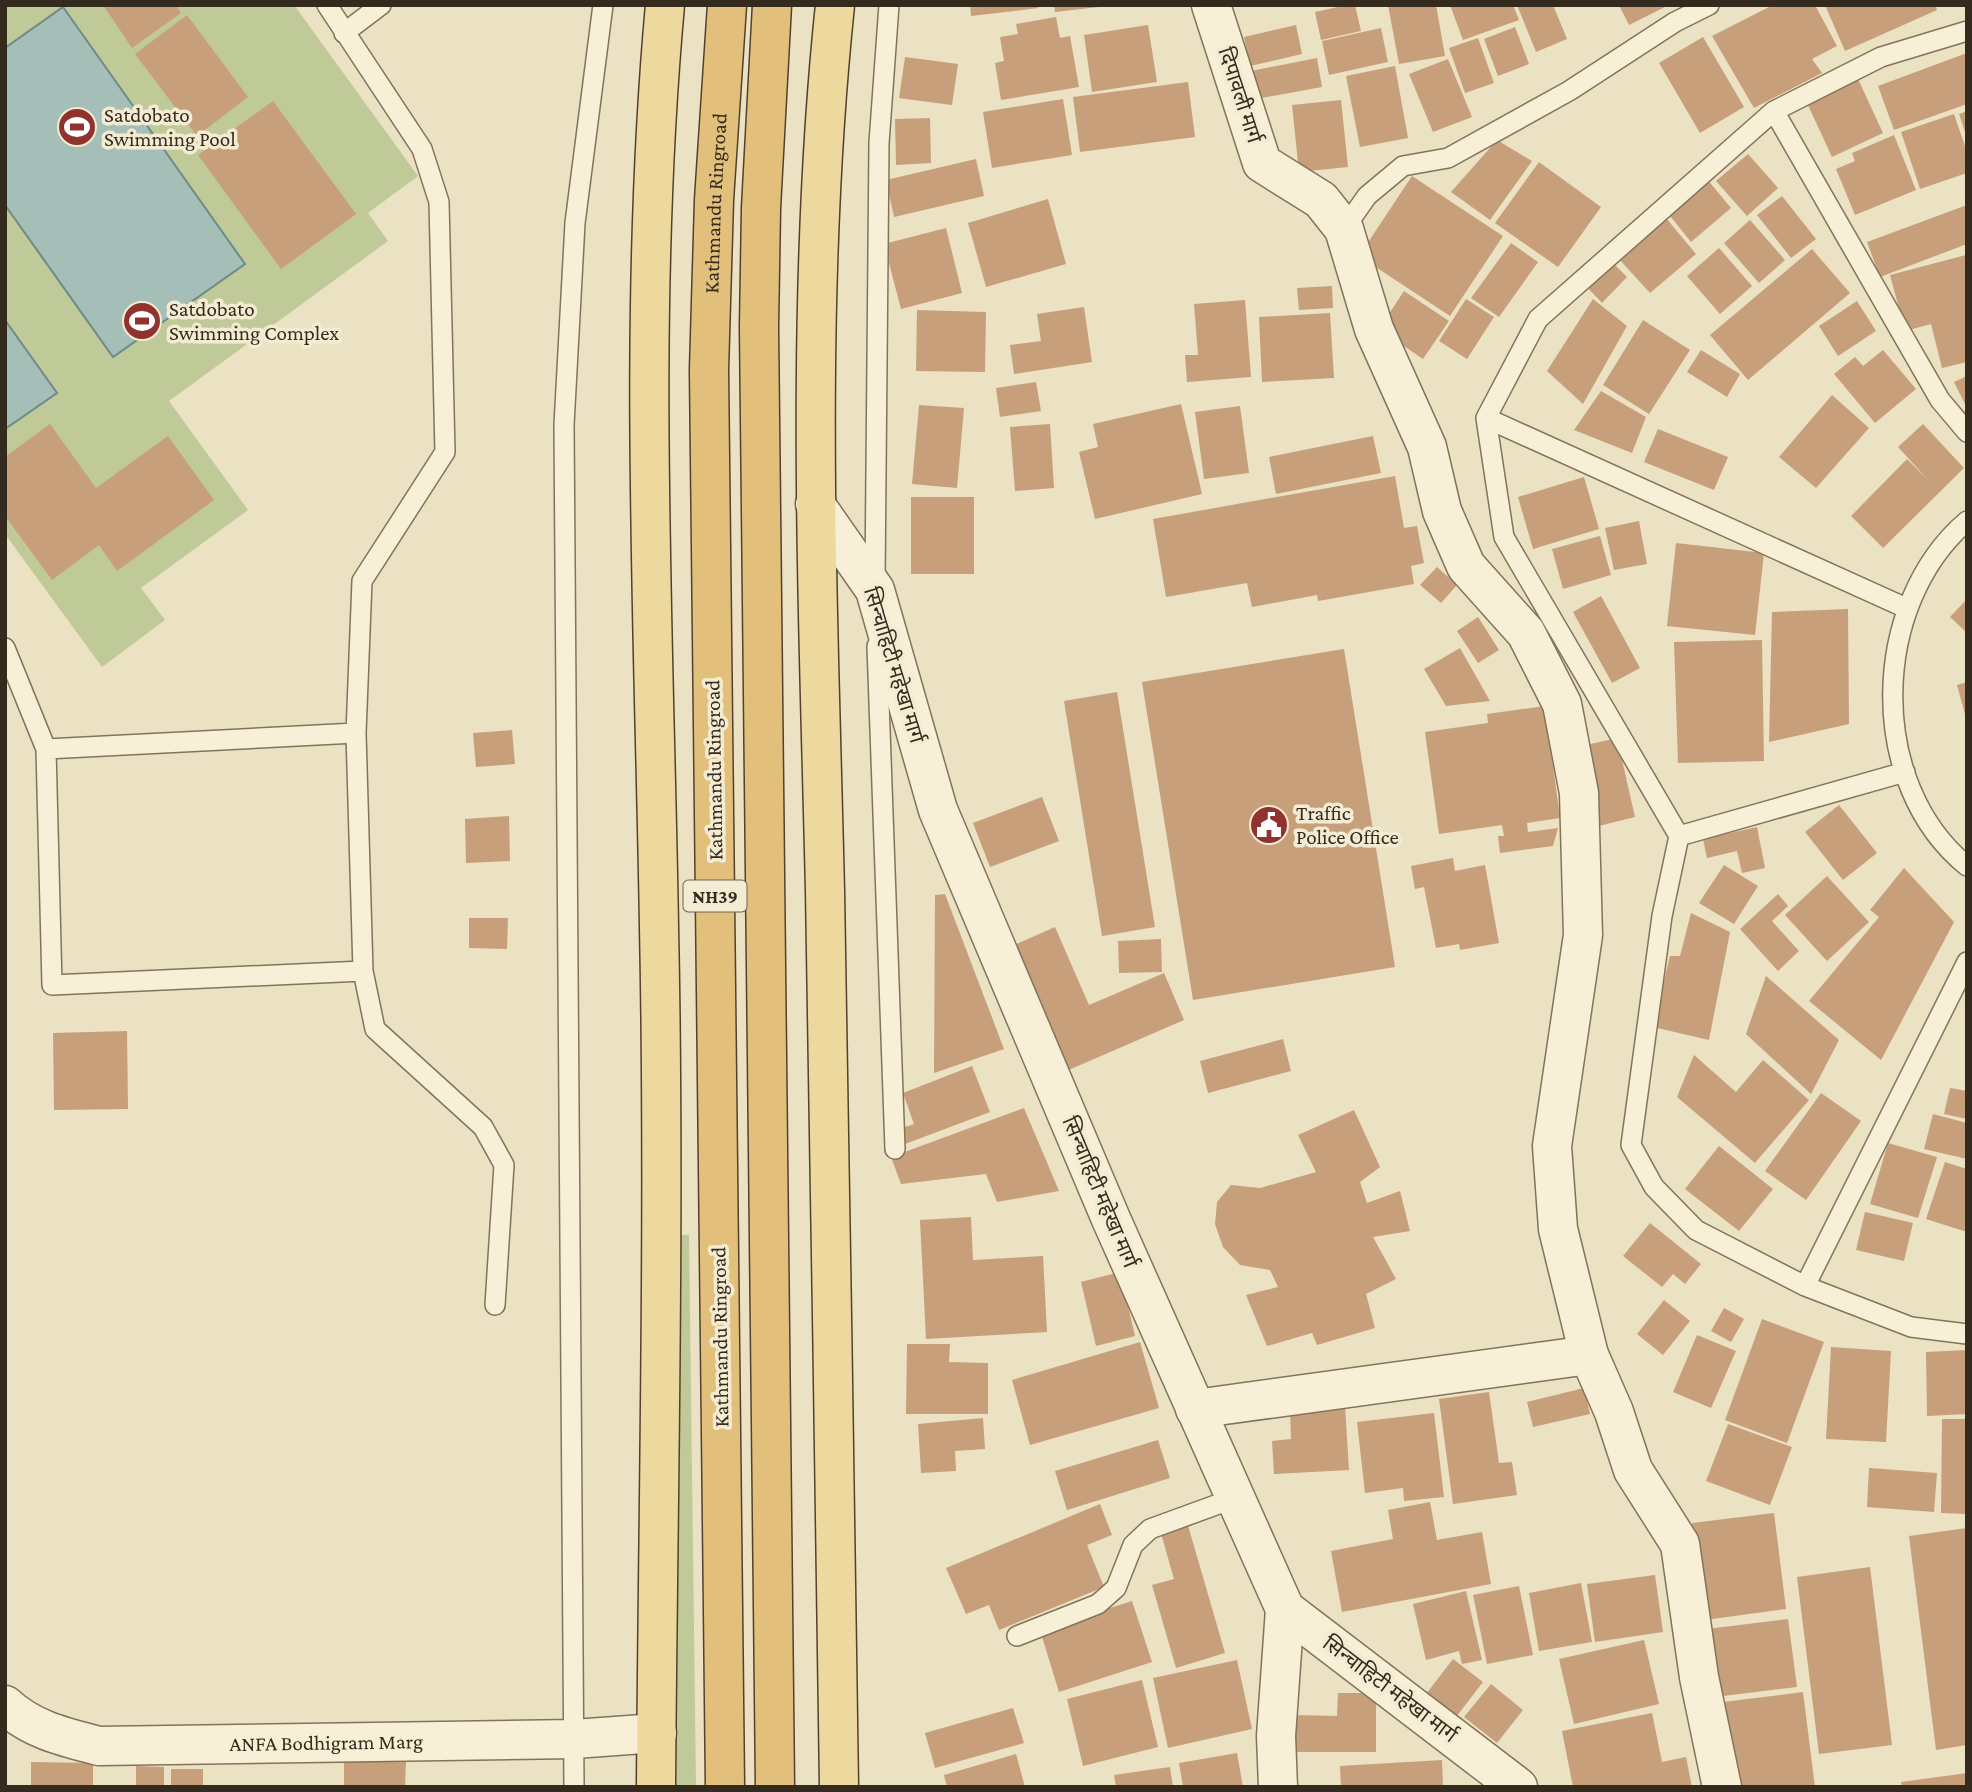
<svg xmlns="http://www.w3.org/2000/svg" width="1972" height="1792" viewBox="0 0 1972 1792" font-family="'Crimson Pro','Noto Sans Devanagari',serif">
<rect width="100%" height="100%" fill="#ebe1c3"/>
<path fill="#c0c998" d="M 5,5 L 294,5 L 418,176 L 368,213 L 388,241 L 169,401 L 248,510 L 141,588 L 165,620 L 102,667 L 5,534 Z
M 678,1235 L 689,1235 L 696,1787 L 675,1787 Z"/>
<path fill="#a5beb8" stroke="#6c8c86" stroke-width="2" d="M 63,7 L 245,264 L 113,357 L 5,205 L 5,48 Z
M 5,320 L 57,393 L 5,429 Z"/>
<path fill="#c79f7b" d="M 103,5 L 176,5 L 181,13 L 132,48 Z
M 970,5 L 1037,5 L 1038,8 L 971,16 Z
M 1054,5 L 1099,5 L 1099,7 L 1055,12 Z
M 1347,5 L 1355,5 L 1361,31 L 1321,40 L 1315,12 Z
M 1388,5 L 1436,5 L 1445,56 L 1399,64 Z
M 1450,5 L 1513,5 L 1519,20 L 1463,40 Z
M 1517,5 L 1553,5 L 1567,39 L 1536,52 Z
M 1619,5 L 1669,5 L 1629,25 Z
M 1773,5 L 1815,5 L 1837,46 L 1812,59 L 1822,73 L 1754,108 L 1712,36 Z
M 1825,5 L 1935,5 L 1937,10 L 1845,51 Z
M 187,15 L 248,97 L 197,136 L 135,54 Z
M 1056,17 L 1060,38 L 1070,36 L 1079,87 L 1001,100 L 995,63 L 1004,61 L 1000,37 L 1018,34 L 1016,24 Z
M 1148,25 L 1157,82 L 1092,92 L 1084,35 Z
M 1296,25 L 1302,54 L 1250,66 L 1244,37 Z
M 1515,27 L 1529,64 L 1498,76 L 1484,39 Z
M 1381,28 L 1388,62 L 1329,75 L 1322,41 Z
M 1703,37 L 1744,107 L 1700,133 L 1659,63 Z
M 1478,38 L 1494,83 L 1465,93 L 1449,48 Z
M 1967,53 L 1967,104 L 1894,130 L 1878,86 Z
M 905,57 L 958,64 L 952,105 L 899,98 Z
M 1317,58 L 1322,87 L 1256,99 L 1251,71 Z
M 1448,59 L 1472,117 L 1433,132 L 1409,74 Z
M 1395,66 L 1408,138 L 1360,147 L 1346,76 Z
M 1858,79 L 1883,133 L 1832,157 L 1807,103 Z
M 1188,82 L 1195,137 L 1080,152 L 1073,97 Z
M 1063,99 L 1072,155 L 992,168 L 983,112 Z
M 1341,100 L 1348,167 L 1299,172 L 1292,105 Z
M 273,101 L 356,214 L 281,269 L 198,155 Z
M 1967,111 L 1967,135 L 1966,135 L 1959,114 Z
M 1954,114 L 1967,152 L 1967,173 L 1920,189 L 1901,132 Z
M 930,118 L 931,163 L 896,165 L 895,119 Z
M 1894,135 L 1916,190 L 1855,215 L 1836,169 L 1855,161 L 1852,153 Z
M 1497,140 L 1532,161 L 1490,220 L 1451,192 Z
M 1748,154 L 1778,188 L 1747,216 L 1716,181 Z
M 976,159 L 984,196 L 894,217 L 886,180 Z
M 1539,162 L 1601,207 L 1558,267 L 1495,223 Z
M 1412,176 L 1503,236 L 1450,316 L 1359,256 Z
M 1707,179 L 1731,208 L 1691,242 L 1667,212 Z
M 1782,196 L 1816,239 L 1791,258 L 1757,215 Z
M 1048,199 L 1066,264 L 986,287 L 968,223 Z
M 1967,205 L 1967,244 L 1880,277 L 1867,242 Z
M 1666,218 L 1696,254 L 1650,293 L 1619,259 Z
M 1750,220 L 1785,260 L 1759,283 L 1724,243 Z
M 946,228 L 962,293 L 901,309 L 884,244 Z
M 1511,243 L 1538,262 L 1499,317 L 1471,298 Z
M 1719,248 L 1752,286 L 1720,314 L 1687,276 Z
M 1812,249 L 1850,293 L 1748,380 L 1710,335 Z
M 1966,255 L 1967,362 L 1942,368 L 1931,324 L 1905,331 L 1890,275 Z
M 1610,260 L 1627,277 L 1602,303 L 1586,286 Z
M 1332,286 L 1333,308 L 1299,310 L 1297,288 Z
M 1404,291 L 1449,321 L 1423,359 L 1379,329 Z
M 1466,299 L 1494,317 L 1467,359 L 1439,341 Z
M 1593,299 L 1627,326 L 1583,404 L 1547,371 Z
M 1245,300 L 1251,377 L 1187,382 L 1185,355 L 1198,355 L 1194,304 Z
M 1857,301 L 1876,331 L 1838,356 L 1819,326 Z
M 1084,307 L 1092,362 L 1014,374 L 1010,345 L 1041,341 L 1037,314 Z
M 917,310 L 986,312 L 985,372 L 916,371 Z
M 1330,313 L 1334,378 L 1262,382 L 1259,317 Z
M 1643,320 L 1690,350 L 1649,414 L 1603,385 Z
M 1701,350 L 1740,374 L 1727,397 L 1687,372 Z
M 1883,350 L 1916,389 L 1875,423 L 1834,374 L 1855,357 L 1863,366 Z
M 1967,376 L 1967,408 L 1954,382 Z
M 1036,382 L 1041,411 L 1000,417 L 996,388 Z
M 1601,391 L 1646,417 L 1632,453 L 1574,430 Z
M 1832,395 L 1869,428 L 1816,488 L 1779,457 Z
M 1181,404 L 1202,494 L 1095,519 L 1079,452 L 1098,447 L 1093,424 Z
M 919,405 L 964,408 L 957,488 L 912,484 Z
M 1240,406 L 1249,473 L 1204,479 L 1195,412 Z
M 50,424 L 96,488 L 168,436 L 214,500 L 117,571 L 99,545 L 52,580 L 5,516 L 5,457 Z
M 1050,424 L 1054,488 L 1015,491 L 1010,427 Z
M 1923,424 L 1964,468 L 1883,548 L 1851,516 L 1907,459 L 1929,481 L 1898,447 Z
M 1658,429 L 1728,457 L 1714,490 L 1644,462 Z
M 1373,436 L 1381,473 L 1276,494 L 1269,457 Z
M 1395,476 L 1404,528 L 1417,526 L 1424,563 L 1411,566 L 1414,584 L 1318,601 L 1317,595 L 1252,607 L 1247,583 L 1166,597 L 1153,519 Z
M 1584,477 L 1599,529 L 1533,549 L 1518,497 Z
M 911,497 L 974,497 L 974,574 L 911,574 Z
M 1639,521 L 1647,564 L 1614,570 L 1605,528 Z
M 1600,536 L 1611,575 L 1563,589 L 1552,549 Z
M 1676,543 L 1764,553 L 1755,635 L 1667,626 Z
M 1437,567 L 1457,585 L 1441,603 L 1420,585 Z
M 1601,596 L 1640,668 L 1612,683 L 1573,612 Z
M 1967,599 L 1967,633 L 1950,617 Z
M 1848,609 L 1849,724 L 1769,742 L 1772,612 Z
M 1478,617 L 1499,650 L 1478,663 L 1457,631 Z
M 1762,640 L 1764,761 L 1678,763 L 1674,642 Z
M 1460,648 L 1490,701 L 1446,706 L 1424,669 Z
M 1344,649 L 1395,967 L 1193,1000 L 1142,682 Z
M 1967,682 L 1967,718 L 1966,718 L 1957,685 Z
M 1117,692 L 1155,927 L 1102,936 L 1064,701 Z
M 1545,706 L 1560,818 L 1527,823 L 1528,832 L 1558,828 L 1553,846 L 1500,853 L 1498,836 L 1504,836 L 1502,825 L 1439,834 L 1425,732 L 1488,723 L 1487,714 Z
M 512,730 L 515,764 L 476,767 L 473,733 Z
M 1617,738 L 1635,817 L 1599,826 L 1582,746 Z
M 1042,797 L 1059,841 L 990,867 L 973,823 Z
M 1839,805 L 1877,853 L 1843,880 L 1805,832 Z
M 509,816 L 510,861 L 466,863 L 465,819 Z
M 1757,827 L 1765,868 L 1742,873 L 1737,851 L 1707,858 L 1703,839 Z
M 1453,858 L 1455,871 L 1485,865 L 1499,943 L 1460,950 L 1459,944 L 1436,948 L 1424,887 L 1415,889 L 1411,866 Z
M 1724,865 L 1758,886 L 1734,924 L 1699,903 Z
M 1904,868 L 1954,922 L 1881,1060 L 1809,1001 L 1879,917 L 1870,910 Z
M 1827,876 L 1869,922 L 1827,961 L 1785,915 Z
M 945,894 L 1004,1049 L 934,1073 L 935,895 Z
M 1778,894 L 1788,906 L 1772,921 L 1799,951 L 1778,971 L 1740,929 Z
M 1691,913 L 1730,932 L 1709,1040 L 1653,1027 L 1670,956 L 1680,956 Z
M 469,918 L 508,918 L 507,949 L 469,948 Z
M 1055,927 L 1089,1005 L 1164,973 L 1184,1020 L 1064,1072 L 1010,947 Z
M 1161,939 L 1162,972 L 1119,973 L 1118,941 Z
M 1766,976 L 1839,1040 L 1811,1094 L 1746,1034 Z
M 127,1031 L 128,1109 L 54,1110 L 53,1033 Z
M 1283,1039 L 1291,1071 L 1208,1093 L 1200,1061 Z
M 1694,1055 L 1736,1092 L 1763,1060 L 1809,1100 L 1755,1163 L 1677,1097 Z
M 972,1066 L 990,1112 L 905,1144 L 899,1129 L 914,1124 L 903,1093 Z
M 1950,1088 L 1967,1091 L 1967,1119 L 1944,1114 Z
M 1821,1093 L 1861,1121 L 1806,1200 L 1765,1171 Z
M 1024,1108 L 1059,1191 L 997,1202 L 986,1174 L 901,1184 L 891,1157 Z
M 1354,1110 L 1380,1167 L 1360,1182 L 1367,1203 L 1400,1191 L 1410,1231 L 1373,1237 L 1396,1279 L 1366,1294 L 1375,1328 L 1317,1345 L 1312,1333 L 1267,1346 L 1246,1295 L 1278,1287 L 1270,1270 L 1240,1265 L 1223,1247 L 1215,1224 L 1217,1202 L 1231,1185 L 1260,1188 L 1316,1172 L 1298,1135 Z
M 1933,1114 L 1967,1123 L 1967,1159 L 1924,1149 Z
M 1888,1143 L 1937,1157 L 1918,1218 L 1870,1204 Z
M 1719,1146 L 1773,1189 L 1739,1231 L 1685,1189 Z
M 1945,1162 L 1967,1169 L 1967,1232 L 1926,1219 Z
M 1865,1212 L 1913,1223 L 1904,1261 L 1856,1250 Z
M 971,1217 L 973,1260 L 1043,1256 L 1047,1332 L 926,1339 L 920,1220 Z
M 1650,1223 L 1701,1264 L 1685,1284 L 1673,1274 L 1662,1287 L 1623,1256 Z
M 1120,1272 L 1135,1336 L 1096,1346 L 1081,1282 Z
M 1664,1300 L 1690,1321 L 1663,1355 L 1637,1334 Z
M 1724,1308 L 1744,1319 L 1731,1342 L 1711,1331 Z
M 1762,1319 L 1824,1342 L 1787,1443 L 1725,1420 Z
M 1697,1335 L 1736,1351 L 1711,1408 L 1673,1392 Z
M 1140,1342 L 1159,1408 L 1030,1445 L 1012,1380 Z
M 907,1344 L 950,1344 L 949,1362 L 988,1363 L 988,1414 L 906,1414 Z
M 1831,1347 L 1891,1351 L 1886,1442 L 1826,1439 Z
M 1967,1350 L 1967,1414 L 1927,1416 L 1926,1352 Z
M 1584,1388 L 1590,1414 L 1533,1427 L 1527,1402 Z
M 1489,1392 L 1499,1463 L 1512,1462 L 1517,1495 L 1453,1504 L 1439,1399 Z
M 1345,1406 L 1349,1470 L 1274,1474 L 1272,1441 L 1291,1439 L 1290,1410 Z
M 1434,1413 L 1444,1497 L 1404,1501 L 1403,1488 L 1365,1493 L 1357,1422 Z
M 983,1418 L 985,1449 L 955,1451 L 956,1471 L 921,1473 L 918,1424 Z
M 1942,1419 L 1967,1419 L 1967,1514 L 1941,1513 Z
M 1728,1424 L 1792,1447 L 1770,1505 L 1706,1481 Z
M 1158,1440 L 1170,1478 L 1067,1510 L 1055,1471 Z
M 1869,1468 L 1937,1473 L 1934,1512 L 1867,1507 Z
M 1430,1502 L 1437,1540 L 1482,1532 L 1491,1584 L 1342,1612 L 1331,1551 L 1393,1539 L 1388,1510 Z
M 1100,1504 L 1112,1535 L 1087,1545 L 1104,1587 L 999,1630 L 989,1605 L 966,1614 L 946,1568 Z
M 1774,1513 L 1786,1609 L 1705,1620 L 1692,1523 Z
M 1187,1522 L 1225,1653 L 1176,1668 L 1152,1585 L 1174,1579 L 1160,1530 Z
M 1967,1528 L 1967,1745 L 1936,1750 L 1909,1536 Z
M 1870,1567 L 1892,1745 L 1819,1754 L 1797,1577 Z
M 1655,1575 L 1663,1632 L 1595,1642 L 1587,1584 Z
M 1581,1583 L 1592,1642 L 1539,1651 L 1529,1593 Z
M 1519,1586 L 1533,1655 L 1487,1664 L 1473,1595 Z
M 1466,1591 L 1482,1660 L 1462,1664 L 1459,1651 L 1426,1660 L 1413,1604 Z
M 1132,1601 L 1152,1662 L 1059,1692 L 1040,1630 Z
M 1788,1619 L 1797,1687 L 1715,1697 L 1707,1629 Z
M 1644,1640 L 1659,1704 L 1574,1724 L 1559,1659 Z
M 1453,1659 L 1483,1682 L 1453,1721 L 1423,1698 Z
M 1237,1660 L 1252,1729 L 1168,1748 L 1153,1678 Z
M 1142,1680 L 1158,1747 L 1083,1766 L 1067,1699 Z
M 1491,1684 L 1523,1710 L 1497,1743 L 1464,1717 Z
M 1803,1692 L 1815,1787 L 1733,1787 L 1723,1702 Z
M 1338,1693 L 1376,1693 L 1376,1752 L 1292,1752 L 1293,1715 L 1337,1716 Z
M 1013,1708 L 1024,1743 L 935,1768 L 925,1733 Z
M 1652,1713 L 1662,1762 L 1686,1757 L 1692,1787 L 1573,1787 L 1562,1731 Z
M 1237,1753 L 1243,1787 L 1183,1787 L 1179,1763 Z
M 1016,1754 L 1025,1787 L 947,1787 L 944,1775 Z
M 1442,1760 L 1443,1787 L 1341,1787 L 1340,1766 Z
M 344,1761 L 406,1761 L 405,1787 L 344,1787 Z
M 31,1762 L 93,1763 L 93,1787 L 31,1787 Z
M 136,1766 L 164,1767 L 164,1787 L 136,1787 Z
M 1170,1767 L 1173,1787 L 1116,1787 L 1114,1775 Z
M 171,1769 L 203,1769 L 203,1787 L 171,1787 Z
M 1967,1773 L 1967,1787 L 1902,1787 L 1901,1782 Z"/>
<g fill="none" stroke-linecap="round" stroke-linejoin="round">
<defs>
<path id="service" d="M 1967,31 L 1881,57 L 1774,111 L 1538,319 L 1486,418 L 1504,537 L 1679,836 L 1662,916 L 1631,1145 L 1654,1187 L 1696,1230 L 1805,1286 L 1911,1327 L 1967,1334
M 344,33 L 381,5
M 1774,111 L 1940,400 L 1967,432
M 1344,229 L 1367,196 L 1403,166 L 1448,158 L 1569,91 L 1675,22 L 1709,5
M 1486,418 L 1906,608
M 1967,521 C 1870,604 1866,784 1967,866
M 875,581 L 879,143 L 889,5
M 877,646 L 895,1149
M 5,648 L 46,749 L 356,733 L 362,581 L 445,452 L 439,202 L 422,149 L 327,5
M 46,749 L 52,985 L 363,971 L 356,733
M 1679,836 L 1905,772
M 363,971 L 375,1029 L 483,1127 L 504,1165 L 495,1305
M 1805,1286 L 1967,962
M 1017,1636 L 1098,1604 L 1116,1588 L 1133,1545 L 1150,1529 L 1235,1498
M 574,1787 L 564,425 L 575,223 L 603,5"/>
<g id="minor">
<path d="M 1211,5 L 1262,163 L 1321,200 L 1344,229 L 1374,329 L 1427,447 L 1442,511 L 1466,566 L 1526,633 L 1562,704 L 1579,793 L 1583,935 L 1552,1146 L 1558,1229 L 1589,1355 L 1614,1412 L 1633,1470 L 1680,1544 L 1699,1677 L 1722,1787"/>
<path d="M 1195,1409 L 1589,1355"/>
<path id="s1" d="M 5,1705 C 32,1730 64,1737 99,1746 L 574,1739 L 657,1733"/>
<path d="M 1278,1787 L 1276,1736 L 1285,1609"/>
</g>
<path id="tertiary" d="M 815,504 L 875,590 L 938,810 L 1111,1219 L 1285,1609 L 1518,1787"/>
<path id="primary" d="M 835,5 C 804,300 818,595 825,891 C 831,1190 834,1488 839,1787
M 656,1787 C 658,1500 665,1213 659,927 C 654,620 637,311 665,5"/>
<g id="trunk">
<path d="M 772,5 L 761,208 L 759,327 L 775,1787"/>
<path id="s2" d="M 725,1787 L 709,370 L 714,200 L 727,5"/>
</g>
</defs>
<use href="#service" stroke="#84735b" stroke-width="22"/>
<use href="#minor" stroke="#84735b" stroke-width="41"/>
<use href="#tertiary" stroke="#84735b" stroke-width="41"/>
<use href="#primary" stroke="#52412f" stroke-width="41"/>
<use href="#trunk" stroke="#52412f" stroke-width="41"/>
<use href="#service" stroke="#f7efd6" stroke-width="19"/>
<use href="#minor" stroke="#f7efd6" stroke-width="38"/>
<use href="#tertiary" stroke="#f7efd6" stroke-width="38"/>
<use href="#primary" stroke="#edd89d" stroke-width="38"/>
<use href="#trunk" stroke="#e2bf7a" stroke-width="38"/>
</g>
<defs>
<symbol id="stadium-disc" viewBox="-11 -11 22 22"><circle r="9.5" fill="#90332e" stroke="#f3ebd2"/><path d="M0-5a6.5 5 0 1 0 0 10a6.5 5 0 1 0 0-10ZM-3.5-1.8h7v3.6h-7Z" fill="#fff"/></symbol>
<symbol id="civic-disc" viewBox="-11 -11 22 22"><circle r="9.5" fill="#90332e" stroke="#f3ebd2"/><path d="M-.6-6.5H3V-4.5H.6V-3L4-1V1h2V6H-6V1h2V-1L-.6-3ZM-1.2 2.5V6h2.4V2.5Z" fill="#fff"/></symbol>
</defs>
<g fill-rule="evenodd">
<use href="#stadium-disc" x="55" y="105" width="44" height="44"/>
<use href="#stadium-disc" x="120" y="299" width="44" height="44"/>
<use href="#civic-disc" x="1247" y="803" width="44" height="44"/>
</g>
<g text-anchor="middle" stroke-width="7" stroke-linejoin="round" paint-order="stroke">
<rect fill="#f3ebd2" stroke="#6e6454" stroke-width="2" x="683.5" y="880.5" width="63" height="31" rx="5"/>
<g font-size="19" font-weight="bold" fill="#352a1e">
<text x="715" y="903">NH39</text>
</g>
<g font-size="21" fill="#352a1e" stroke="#f3ebd2">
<text transform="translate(1240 95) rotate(72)" y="7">दिपावली मार्ग</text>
<text dy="7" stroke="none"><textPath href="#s2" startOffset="1584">Kathmandu Ringroad</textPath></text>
<text transform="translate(894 665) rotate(73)" y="7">सिन्चाहिटी महेखा मार्ग</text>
<text transform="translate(714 770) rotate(-91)" y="7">Kathmandu Ringroad</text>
<text transform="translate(1100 1192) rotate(67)" y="7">सिन्चाहिटी महेखा मार्ग</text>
<text transform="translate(720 1337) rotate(-91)" y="7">Kathmandu Ringroad</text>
<text transform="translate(1390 1689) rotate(37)" y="7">सिन्चाहिटी महेखा मार्ग</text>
<text dy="7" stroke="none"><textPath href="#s1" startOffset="331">ANFA Bodhigram Marg</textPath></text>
</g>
<g font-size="21" fill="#352a1e" stroke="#f3ebd2" text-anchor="start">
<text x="104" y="122">Satdobato<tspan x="104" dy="24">Swimming Pool</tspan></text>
<text x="169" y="316">Satdobato<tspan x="169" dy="24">Swimming Complex</tspan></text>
<text x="1296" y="820">Traffic<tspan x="1296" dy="24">Police Office</tspan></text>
</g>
</g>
<rect width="1972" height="1792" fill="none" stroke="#352a1e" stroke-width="14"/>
</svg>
